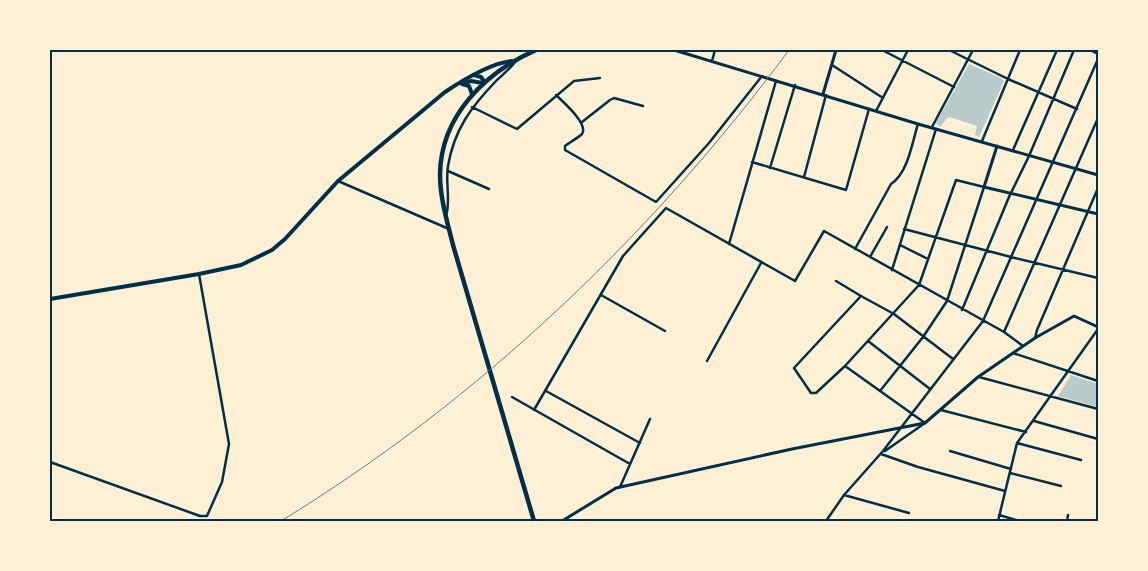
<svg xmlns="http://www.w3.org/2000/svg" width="1148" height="571" viewBox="0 0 1148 571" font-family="'Alegreya Sans',sans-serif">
<rect width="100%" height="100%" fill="#fdf0d5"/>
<path fill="#b9caca" d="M 969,64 L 1001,78 L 1004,81 L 979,137 L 975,135 L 977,126 L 950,117 L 947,118 L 940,127 L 936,123 Z
M 1071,375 L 1098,384 L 1098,407 L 1058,396 Z"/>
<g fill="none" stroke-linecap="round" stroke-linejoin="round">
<path stroke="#003049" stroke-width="2.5" d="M 882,50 L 954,87
M 949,50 L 1008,79 L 1077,109
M 1090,50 L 1098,54
M 712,61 L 715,50
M 832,65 L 883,98
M 556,95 C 563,102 589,124 582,134 C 578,138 570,142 565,146 L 565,150 L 656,202 L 709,143 L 762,76
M 472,107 L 517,129 L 574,81 L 600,78
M 876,111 L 908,50
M 582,122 L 610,100 L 614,98 L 643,106
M 932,127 L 973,50
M 982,141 L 1020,50
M 1013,150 L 1057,50
M 752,162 L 846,190 L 869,109
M 770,168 L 795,85
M 448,171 L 489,189
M 804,177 L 826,95
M 338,181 L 449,229
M 446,216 C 451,200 445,182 448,166 C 454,130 471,107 496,81 C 502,75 510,69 515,62
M 904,229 L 1011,257 L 1098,278
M 729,244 L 776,81
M 900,245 L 928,259
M 855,249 L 891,184 C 908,173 912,143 918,124
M 870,257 L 887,227
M 892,270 L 936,129
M 836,281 L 861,296 L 894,314 L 953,359
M 601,295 L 665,331
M 861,296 L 794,368 L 811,393 L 816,393 L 845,366 L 919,285 L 956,180 L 984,187 L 947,301 L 923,337 L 880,391
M 962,310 L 1009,197 L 1029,156 L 1074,50
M 1004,332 L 1098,118
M 1035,338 L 1037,330 L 1098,188
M 868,341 L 930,389
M 1013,353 L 1098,381
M 707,361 L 761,263
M 845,366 L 925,423 L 885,451
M 979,377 L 1098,409
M 546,391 L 640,443
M 512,397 L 630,464
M 534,410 L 623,256 L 666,208 L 795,281 L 824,231 L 1004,332 L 1023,346
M 941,410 L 1026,432
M 1034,421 L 1098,439
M 1017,443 L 1081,460
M 950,451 L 1011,469
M 881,454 L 918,467 L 1005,491
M 50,462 L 200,516 L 207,516 L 222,482 L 229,444 L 199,274
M 1010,473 L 1061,486
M 620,487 L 650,419
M 844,495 L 909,513
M 999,515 L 1020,521
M 826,521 L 844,495 L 883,451 L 983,321 L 1098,59
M 998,521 L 1017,443 L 1098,329
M 1067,521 L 1068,515"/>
<path stroke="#003049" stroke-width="3" d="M 674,50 L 918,124 L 1098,175
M 823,94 L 836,50
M 997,146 L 984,187 L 1098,214
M 562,521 L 616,488 L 792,449 L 925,423 L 978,377 L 1035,338 L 1074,316 L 1098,327"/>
<path stroke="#003049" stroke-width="4" d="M 474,75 L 481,77 L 484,81
M 462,84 L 469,86 L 472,94
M 463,84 L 471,81 L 483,83
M 50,299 L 199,274 L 241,265 L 272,250 L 285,239 L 338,181 L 445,92 C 463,80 490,63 512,61"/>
<path stroke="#003049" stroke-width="4.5" d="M 534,521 L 453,245 C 447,221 440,198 440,174 C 441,115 486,72 536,50"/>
<path stroke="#657d81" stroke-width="1" d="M 281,521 C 479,400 651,236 789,50"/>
</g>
<rect width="1148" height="571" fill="none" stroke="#fdf0d5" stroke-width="102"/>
<rect x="51" y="51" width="1046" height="469" fill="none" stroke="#003049" stroke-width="2"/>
</svg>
